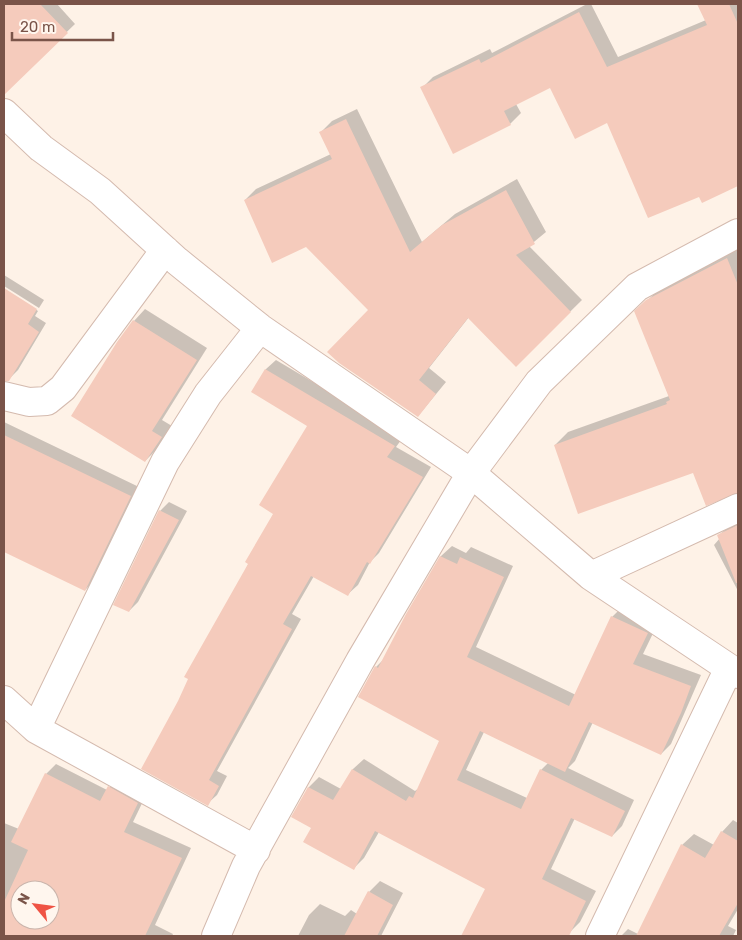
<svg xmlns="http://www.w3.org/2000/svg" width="742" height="940" viewBox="0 0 742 940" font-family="Rubik,sans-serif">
<rect width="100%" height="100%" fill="#fef2e7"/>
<path fill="#0003" fill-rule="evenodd" d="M 4,4 L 57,4 L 75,24 L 15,82 L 4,70 Z
M 587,4 L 591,4 L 618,57 L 706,20 L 698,4 L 738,4 L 738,184 L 703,201 L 700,195 L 608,121 L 550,86 L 516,104 L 521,113 L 510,124 L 422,88 L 433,77 L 490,49 L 492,53 Z
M 357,109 L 422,242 L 455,214 L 517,179 L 546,232 L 529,246 L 582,300 L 516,365 L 469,317 L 429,368 L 446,382 L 418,416 L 370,310 L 307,246 L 245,200 L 256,189 L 331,154 L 321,132 L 332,121 Z
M 738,247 L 738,492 L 732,492 L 694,471 L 555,445 L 568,432 L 669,396 L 636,312 L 661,287 Z
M 4,275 L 44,300 L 39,308 L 4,286 Z
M 4,289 L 38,311 L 35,316 L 46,323 L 18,370 L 10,378 L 4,374 Z
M 145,309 L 207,348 L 162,420 L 172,426 L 156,450 L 145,461 L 134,321 Z
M 276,360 L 404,436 L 396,447 L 431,467 L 379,553 L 370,562 L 358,585 L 348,594 L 314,576 L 292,614 L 301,619 L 217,771 L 227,776 L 217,795 L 207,804 L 179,702 L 274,513 L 309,425 L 253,392 L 266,369 Z
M 4,422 L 139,487 L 94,581 L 85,590 L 4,550 Z
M 169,502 L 187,511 L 138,602 L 129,611 L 160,511 Z
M 738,519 L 738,591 L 714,545 L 720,538 L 719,535 Z
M 452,546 L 466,553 L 471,547 L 513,566 L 476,647 L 576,695 L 612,617 L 623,606 L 658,623 L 643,654 L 701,675 L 671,744 L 661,754 L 593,722 L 575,761 L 568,768 L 634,800 L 622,826 L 612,836 L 575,818 L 551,869 L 596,891 L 580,922 L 570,932 L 379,832 L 364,858 L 354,868 L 313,827 L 293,816 L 309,787 L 319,777 L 341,789 L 353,769 L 364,759 L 415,791 L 419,788 L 440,740 L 376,667 L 384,659 L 441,556 ZM 484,732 L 548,763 L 541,770 L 527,798 L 466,770 Z
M 56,764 L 107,790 L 119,777 L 147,793 L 133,822 L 191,848 L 155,925 L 173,934 L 172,936 L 4,936 L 4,823 L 19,829 L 46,774 ZM 20,890 L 50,890 L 50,920 L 20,920 Z
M 733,820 L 738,823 L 738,909 L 728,926 L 736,930 L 733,936 L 621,936 L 628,929 L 638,934 L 682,845 L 694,834 L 714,845 L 722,832 Z
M 380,881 L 403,893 L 381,936 L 298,936 L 309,915 L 320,904 L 345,916 L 351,910 L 357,914 L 369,892 Z"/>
<path fill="#f5cbbc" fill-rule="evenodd" d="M 4,4 L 40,4 L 68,33 L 4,95 Z
M 697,4 L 729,4 L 738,24 L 738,186 L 702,203 L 699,197 L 648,218 L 607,123 L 575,139 L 550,88 L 504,111 L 511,125 L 453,154 L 420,87 L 479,59 L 481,63 L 579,12 L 607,67 L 707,25 Z
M 346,119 L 410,252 L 442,225 L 506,190 L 535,244 L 516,255 L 571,312 L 516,367 L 468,318 L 419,380 L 436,394 L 418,417 L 339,363 L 327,352 L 368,310 L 306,247 L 272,263 L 244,200 L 332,159 L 319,132 Z
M 727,258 L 738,285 L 738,493 L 706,506 L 693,473 L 578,514 L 554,445 L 667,404 L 666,402 L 670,400 L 634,311 L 646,300 Z
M 4,288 L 37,309 L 28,324 L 39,332 L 9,381 L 4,381 Z
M 133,320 L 197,360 L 152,431 L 162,437 L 145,462 L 71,416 L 117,342 Z
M 265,369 L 395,446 L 387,457 L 423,477 L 370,564 L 367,562 L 348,596 L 311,576 L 283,624 L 292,629 L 209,780 L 219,786 L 208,806 L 141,769 L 178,701 L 188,679 L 184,677 L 248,564 L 245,562 L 273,514 L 259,505 L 307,426 L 251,392 Z
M 4,435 L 131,496 L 85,591 L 4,552 Z
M 159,510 L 179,520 L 129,612 L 113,605 Z
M 738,525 L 738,583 L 736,583 L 717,535 Z
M 440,556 L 457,564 L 460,557 L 504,577 L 467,657 L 569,706 L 611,616 L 648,633 L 633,664 L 691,686 L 681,713 L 661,755 L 589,722 L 565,772 L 480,731 L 457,780 L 521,809 L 540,769 L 625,811 L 612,837 L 571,818 L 542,879 L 586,901 L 569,936 L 461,936 L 485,889 L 375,831 L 354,870 L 303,842 L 311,828 L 291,817 L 308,787 L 333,800 L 352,769 L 406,801 L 409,796 L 413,798 L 439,741 L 358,697 L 375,666 L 378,668 L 406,614 Z
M 45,773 L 100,801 L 108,786 L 138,803 L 124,832 L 182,858 L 145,936 L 4,936 L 4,902 L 28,850 L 11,842 ZM 20,890 L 50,890 L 50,920 L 20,920 Z
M 721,831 L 738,841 L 738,903 L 719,936 L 636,936 L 681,844 L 705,858 Z
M 368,891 L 393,905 L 377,936 L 344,936 Z"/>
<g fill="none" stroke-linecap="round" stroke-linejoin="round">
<defs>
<path id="minor" d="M 4,113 L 41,148 L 100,191 L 177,261 L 260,328 L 471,473 L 591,576 L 738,674
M 4,396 L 29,402 L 47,401 L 63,388 L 165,250
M 591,576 L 738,508
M 4,700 L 36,729 L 256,850
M 36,729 L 165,462 L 208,394 L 260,328
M 216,936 L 246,866 L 360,661 L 471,473 L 539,382 L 637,287 L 738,233
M 600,936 L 729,668"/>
</defs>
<use href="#minor" stroke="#d4baae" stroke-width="30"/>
<use href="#minor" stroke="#fff" stroke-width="28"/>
</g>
<rect width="742" height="940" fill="none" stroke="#7a5449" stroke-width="10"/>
<g transform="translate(35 905) rotate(299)"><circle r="24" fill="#fff6ee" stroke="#cab5ac"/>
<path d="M0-4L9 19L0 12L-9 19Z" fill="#ef5344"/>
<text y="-8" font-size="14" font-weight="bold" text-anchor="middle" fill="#7a5449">N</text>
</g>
<path d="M12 32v8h101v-8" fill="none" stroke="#7a5449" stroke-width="2.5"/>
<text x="20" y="32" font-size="15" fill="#7a5449" stroke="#fff6ee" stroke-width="4" paint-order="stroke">20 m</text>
</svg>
